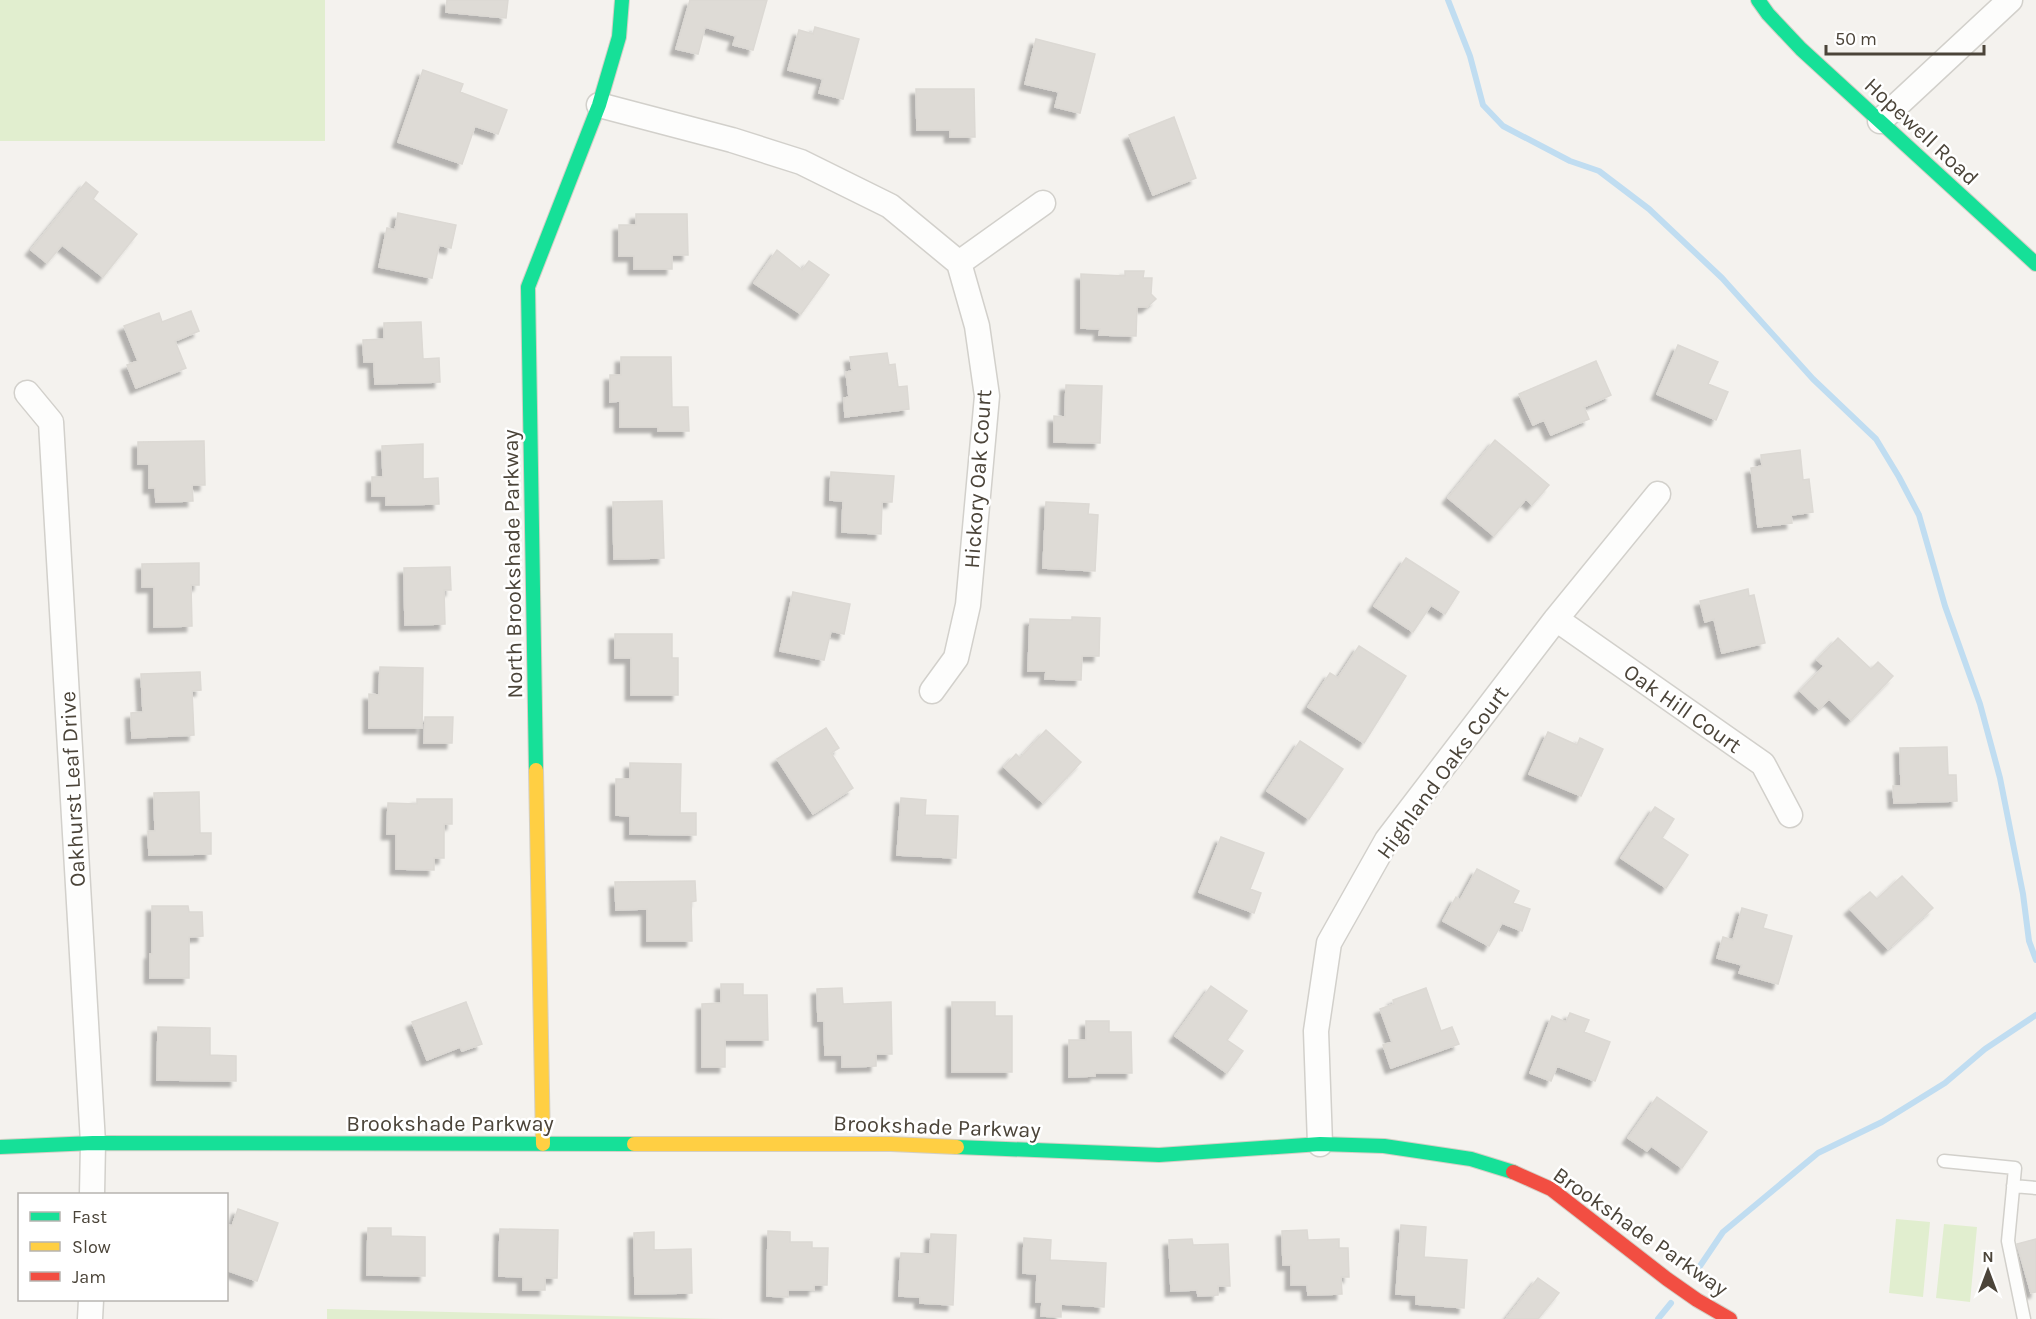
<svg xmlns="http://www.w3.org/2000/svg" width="2036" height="1319" viewBox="0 0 2036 1319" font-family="Karla,sans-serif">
<defs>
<filter id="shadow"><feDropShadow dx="-5.5" dy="5.5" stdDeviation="1.5" flood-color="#0004"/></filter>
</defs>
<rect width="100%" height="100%" fill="#f4f2ee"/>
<path fill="#e1eecf" d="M 0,0 L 325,0 L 325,141 L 0,141 Z
M 1896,1219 L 1930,1222 L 1923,1297 L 1889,1293 Z
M 1944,1224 L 1977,1227 L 1970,1302 L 1936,1298 Z
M 327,1309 L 328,1309 L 724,1319 L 327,1319 Z"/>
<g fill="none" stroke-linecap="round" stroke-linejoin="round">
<path stroke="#c0ddf1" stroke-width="6" d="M 1448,0 L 1470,56 L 1483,105 L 1503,126 L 1570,161 L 1599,171 L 1649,209 L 1722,278 L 1813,379 L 1876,439 L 1899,477 L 1919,515 L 1945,606 L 1980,704 L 2000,778 L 2023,894 L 2029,941 L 2036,960
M 1700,1266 L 1723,1232 L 1818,1153 L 1882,1122 L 1945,1083 L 1985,1049 L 2036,1015
M 1658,1319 L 1671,1303"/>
</g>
<path fill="#dedbd6" stroke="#dcd9d4" stroke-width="1.5" filter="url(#shadow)" d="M 447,0 L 508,0 L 506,18 L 446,12 Z
M 690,0 L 767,0 L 753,50 L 733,45 L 736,36 L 705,27 L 698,54 L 676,49 Z
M 815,27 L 859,39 L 843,99 L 819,93 L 823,79 L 788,70 L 799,30 L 813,34 Z
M 1036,39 L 1095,54 L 1080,113 L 1055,107 L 1059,92 L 1025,84 Z
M 423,70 L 463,84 L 460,92 L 507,110 L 498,134 L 475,126 L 462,164 L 398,142 Z
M 916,89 L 974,89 L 975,137 L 950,137 L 950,130 L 917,130 Z
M 1174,117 L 1196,178 L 1153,195 L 1129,135 Z
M 86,182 L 98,192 L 93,199 L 137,234 L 103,277 L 62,245 L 47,263 L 31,250 Z
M 398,213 L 456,225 L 451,248 L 439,245 L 432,278 L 379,267 L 387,228 L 395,230 Z
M 636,214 L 687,214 L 688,255 L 672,255 L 672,269 L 634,269 L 634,256 L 619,256 L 619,225 L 636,225 Z
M 777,250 L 802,270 L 809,261 L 829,275 L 801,314 L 754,283 Z
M 1125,271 L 1144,271 L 1143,278 L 1152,278 L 1151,294 L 1156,299 L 1147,307 L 1137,307 L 1136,336 L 1099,335 L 1100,329 L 1081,328 L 1081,274 L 1125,276 Z
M 191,311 L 199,331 L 175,341 L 186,368 L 136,388 L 127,365 L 138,361 L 124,326 L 159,313 L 162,322 Z
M 421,322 L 423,359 L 439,358 L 440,382 L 375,384 L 374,362 L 364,362 L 363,340 L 384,339 L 384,323 Z
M 1678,345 L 1718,362 L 1708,384 L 1728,392 L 1716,420 L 1657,394 Z
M 887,353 L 889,365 L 895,364 L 898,387 L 907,386 L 909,409 L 845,417 L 844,398 L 849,397 L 846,372 L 852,371 L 850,357 Z
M 621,357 L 671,357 L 672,407 L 688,407 L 689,431 L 658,431 L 658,427 L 620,427 L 620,401 L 610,402 L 610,375 L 621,375 Z
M 1596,361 L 1611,395 L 1584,407 L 1589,419 L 1551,435 L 1544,420 L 1533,425 L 1519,394 Z
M 1066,385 L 1102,386 L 1100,443 L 1054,442 L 1054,416 L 1065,417 Z
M 1495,440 L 1549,485 L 1532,505 L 1526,499 L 1494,536 L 1448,498 Z
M 204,441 L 205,485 L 192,485 L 193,501 L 156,502 L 155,488 L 149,488 L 149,464 L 138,464 L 138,442 Z
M 423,444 L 423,479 L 438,478 L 439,504 L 386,505 L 386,496 L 372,496 L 372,477 L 383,477 L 382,446 Z
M 1800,450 L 1803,480 L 1809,479 L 1813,512 L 1791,515 L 1792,523 L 1758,527 L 1751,468 L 1762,466 L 1761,455 Z
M 831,472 L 894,476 L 892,502 L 882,502 L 881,534 L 842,532 L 843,501 L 830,500 Z
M 662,501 L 664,558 L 614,559 L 613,502 Z
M 1046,502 L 1089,504 L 1088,514 L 1098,515 L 1095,571 L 1043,568 Z
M 1406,558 L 1459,592 L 1445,614 L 1431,605 L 1413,632 L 1374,606 Z
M 199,563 L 199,585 L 191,585 L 192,626 L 154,627 L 154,587 L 142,587 L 142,564 Z
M 450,567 L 451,590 L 444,590 L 445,624 L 405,625 L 404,568 Z
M 1748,589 L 1749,596 L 1754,595 L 1765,643 L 1722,653 L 1714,619 L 1705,622 L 1700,601 Z
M 793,592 L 850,604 L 844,634 L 831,631 L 824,660 L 780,651 Z
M 1072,617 L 1100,618 L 1099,656 L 1082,656 L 1081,680 L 1045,679 L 1046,671 L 1028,671 L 1030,619 L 1072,620 Z
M 615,634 L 672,634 L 672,658 L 678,658 L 678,695 L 631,695 L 631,658 L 615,658 Z
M 1838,638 L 1871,669 L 1878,662 L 1893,676 L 1851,720 L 1829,699 L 1819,709 L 1800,691 L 1824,666 L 1817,660 Z
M 1359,646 L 1406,676 L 1364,743 L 1308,707 L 1330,673 L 1338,678 Z
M 380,667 L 423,668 L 422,728 L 369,728 L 369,694 L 379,695 Z
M 200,672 L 201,690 L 192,691 L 194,735 L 132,738 L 131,713 L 143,712 L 141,674 Z
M 425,717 L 453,717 L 452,743 L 424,743 Z
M 826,728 L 839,748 L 831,753 L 853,788 L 813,814 L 777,759 Z
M 1046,730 L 1081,762 L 1043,803 L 1004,767 L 1016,754 L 1020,758 Z
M 1548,732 L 1577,745 L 1580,738 L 1603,749 L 1581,796 L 1529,774 Z
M 1300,741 L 1343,769 L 1309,819 L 1267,791 Z
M 1947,747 L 1948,775 L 1956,775 L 1957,801 L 1894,803 L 1893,786 L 1901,786 L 1900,748 Z
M 630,763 L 681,764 L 680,813 L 696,813 L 696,835 L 630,834 L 630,816 L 616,815 L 616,779 L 630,779 Z
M 199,792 L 200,833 L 211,833 L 211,854 L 149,855 L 148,831 L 155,831 L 154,793 Z
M 901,798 L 926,800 L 925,815 L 958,816 L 956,858 L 897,855 Z
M 417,799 L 452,799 L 452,824 L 444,824 L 444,858 L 434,858 L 434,870 L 396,869 L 396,834 L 387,834 L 388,803 L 417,804 Z
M 1655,807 L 1674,819 L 1662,838 L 1688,855 L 1666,888 L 1621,858 Z
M 1221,837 L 1264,853 L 1250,889 L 1261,893 L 1254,913 L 1199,892 Z
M 1477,869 L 1519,891 L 1513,903 L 1530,909 L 1522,931 L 1502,923 L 1489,946 L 1443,921 L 1456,897 L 1460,900 Z
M 1902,876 L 1933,908 L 1888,949 L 1850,909 L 1870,892 L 1877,899 Z
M 695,881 L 696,901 L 691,902 L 692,941 L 647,941 L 647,909 L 616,910 L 615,882 Z
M 152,906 L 188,906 L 189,912 L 202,912 L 203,936 L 189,937 L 189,978 L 150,978 L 150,954 L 152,954 Z
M 1742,908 L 1767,915 L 1763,928 L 1792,936 L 1778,984 L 1739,973 L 1742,965 L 1717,958 L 1723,937 L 1733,940 Z
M 721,984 L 743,984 L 743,995 L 767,995 L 768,1040 L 725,1040 L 725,1067 L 702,1067 L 702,1004 L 721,1003 Z
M 1211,986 L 1247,1011 L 1227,1040 L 1243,1051 L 1227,1073 L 1175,1036 Z
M 842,988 L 843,1004 L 891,1002 L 892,1054 L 876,1054 L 876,1066 L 842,1067 L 842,1055 L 825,1055 L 824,1021 L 818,1021 L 817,989 Z
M 1426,988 L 1441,1031 L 1452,1027 L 1459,1044 L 1391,1068 L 1383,1045 L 1392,1042 L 1380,1009 L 1394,1004 L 1393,1000 Z
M 466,1002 L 482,1044 L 462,1051 L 460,1047 L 427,1060 L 412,1022 Z
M 952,1002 L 995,1002 L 995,1016 L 1012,1016 L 1012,1072 L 952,1072 Z
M 1570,1013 L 1589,1020 L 1584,1032 L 1610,1042 L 1595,1081 L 1557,1066 L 1551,1081 L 1530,1073 L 1552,1016 L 1566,1022 Z
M 1086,1021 L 1109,1021 L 1109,1032 L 1131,1032 L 1132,1073 L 1095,1073 L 1095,1076 L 1069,1077 L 1069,1040 L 1086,1040 Z
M 158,1027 L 210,1028 L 210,1055 L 236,1056 L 236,1081 L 157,1080 Z
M 1657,1097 L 1707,1132 L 1682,1168 L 1651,1146 L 1647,1151 L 1628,1138 Z
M 238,1209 L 278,1223 L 257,1281 L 226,1270 L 226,1224 L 232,1226 Z
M 1401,1225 L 1426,1227 L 1424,1257 L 1467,1260 L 1464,1308 L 1416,1304 L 1416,1295 L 1396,1294 Z
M 368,1228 L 391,1228 L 391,1236 L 425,1237 L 425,1276 L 367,1275 Z
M 500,1229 L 558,1230 L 557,1278 L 545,1278 L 545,1290 L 523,1290 L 523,1277 L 499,1276 Z
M 1307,1230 L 1308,1240 L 1339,1239 L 1339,1248 L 1348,1248 L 1349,1277 L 1341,1277 L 1342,1294 L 1308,1295 L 1307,1285 L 1291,1285 L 1291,1265 L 1283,1265 L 1282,1231 Z
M 768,1231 L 790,1232 L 790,1242 L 812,1242 L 812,1248 L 828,1248 L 827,1285 L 814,1285 L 814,1290 L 788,1290 L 788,1297 L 767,1296 Z
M 654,1232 L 654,1250 L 691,1249 L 692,1293 L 635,1294 L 634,1233 Z
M 931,1234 L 956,1235 L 953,1305 L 920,1303 L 920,1297 L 899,1296 L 901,1253 L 930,1254 Z
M 1024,1238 L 1051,1240 L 1050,1260 L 1106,1263 L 1104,1307 L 1061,1304 L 1061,1317 L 1041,1316 L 1042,1302 L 1036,1302 L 1037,1274 L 1023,1273 Z
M 1192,1239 L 1193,1245 L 1228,1244 L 1230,1286 L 1218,1286 L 1218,1295 L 1198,1296 L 1197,1290 L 1171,1291 L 1169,1240 Z
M 2036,1239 L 2036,1292 L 2031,1293 L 2017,1244 Z
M 1538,1278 L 1559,1293 L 1538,1319 L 1506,1319 Z"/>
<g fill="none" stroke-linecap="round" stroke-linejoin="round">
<defs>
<path id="lane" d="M 1944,1161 L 2015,1168 L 2008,1241 L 2024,1319
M 2013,1186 L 2036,1188"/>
<path id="street" d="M 599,105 L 732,140 L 801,162 L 890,206 L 959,263 L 977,326 L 987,396 L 968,605 L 956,658 L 932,691
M 1880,121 L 2010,0
M 959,263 L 1043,203
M 27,393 L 51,422 L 93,1143 L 92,1194
M 1556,619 L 1763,764 L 1790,815
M 1320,1144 L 1316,1031 L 1329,943 L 1387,840 L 1556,619 L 1658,494
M 90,1319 L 91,1300"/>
<path id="fast" d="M 1758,0 L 1768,14 L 1801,49 L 2036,264
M 536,770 L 528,287 L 599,105 L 619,37 L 622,0
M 0,1147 L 93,1143 L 634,1144
M 957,1147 L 1159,1155 L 1320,1144 L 1384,1146 L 1471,1159 L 1513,1172"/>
<path id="slow" d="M 536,770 L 543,1144
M 634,1144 L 891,1144 L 957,1147"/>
<path id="jam" d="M 1513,1172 L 1551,1189 L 1667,1279 L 1697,1300 L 1730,1319"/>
</defs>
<use href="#lane" stroke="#d2d0cb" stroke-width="15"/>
<use href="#street" stroke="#d2d0cb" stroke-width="27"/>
<use href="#fast" stroke="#d3cfc5" stroke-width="16"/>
<use href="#slow" stroke="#d3cfc5" stroke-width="16"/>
<use href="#jam" stroke="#d3cfc5" stroke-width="16"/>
<use href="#lane" stroke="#fdfdfc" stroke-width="12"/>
<use href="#street" stroke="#fdfdfc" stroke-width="24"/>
<use href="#fast" stroke="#16e098" stroke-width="14"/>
<use href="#slow" stroke="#ffcf43" stroke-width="14"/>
<use href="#jam" stroke="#f24e42" stroke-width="14"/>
</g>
<g text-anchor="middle" stroke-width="5" stroke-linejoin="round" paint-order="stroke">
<g font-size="22" fill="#4b4439" stroke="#fff">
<text transform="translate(1922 131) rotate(43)" y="8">Hopewell Road</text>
<text transform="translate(977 479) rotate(-86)" y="8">Hickory Oak Court</text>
<text transform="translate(512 564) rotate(-91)" y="8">North Brookshade Parkway</text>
<text transform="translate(1683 708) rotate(35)" y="8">Oak Hill Court</text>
<text transform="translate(1442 772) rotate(-54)" y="8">Highland Oaks Court</text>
<text transform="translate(72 789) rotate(-93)" y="8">Oakhurst Leaf Drive</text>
<text x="450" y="1131">Brookshade Parkway</text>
<text transform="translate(937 1126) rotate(2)" y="8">Brookshade Parkway</text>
<text transform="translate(1641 1231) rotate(35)" y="8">Brookshade Parkway</text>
</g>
</g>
<rect x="18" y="1193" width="210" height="108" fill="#ffffff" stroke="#b7b4b0" stroke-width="1.5"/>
<rect x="30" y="1212" width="30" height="9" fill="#16e098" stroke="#b7b4b0" stroke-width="1.5"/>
<text x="72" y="1223" font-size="18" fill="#4b4439">Fast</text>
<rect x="30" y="1242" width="30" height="9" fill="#ffcf43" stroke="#b7b4b0" stroke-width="1.5"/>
<text x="72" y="1253" font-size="18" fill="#4b4439">Slow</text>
<rect x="30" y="1272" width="30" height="9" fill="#f24e42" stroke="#b7b4b0" stroke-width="1.5"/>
<text x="72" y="1283" font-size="18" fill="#4b4439">Jam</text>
<g transform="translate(1988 1271)" stroke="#ffffff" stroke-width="4.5" paint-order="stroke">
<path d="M0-4.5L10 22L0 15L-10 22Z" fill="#4b4439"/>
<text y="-9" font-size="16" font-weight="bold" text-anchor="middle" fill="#4b4439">N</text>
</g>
<path d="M1826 45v9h158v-9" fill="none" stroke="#4b4439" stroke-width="3"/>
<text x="1835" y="45" font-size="18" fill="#4b4439" stroke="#ffffff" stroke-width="4.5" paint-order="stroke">50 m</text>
</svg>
